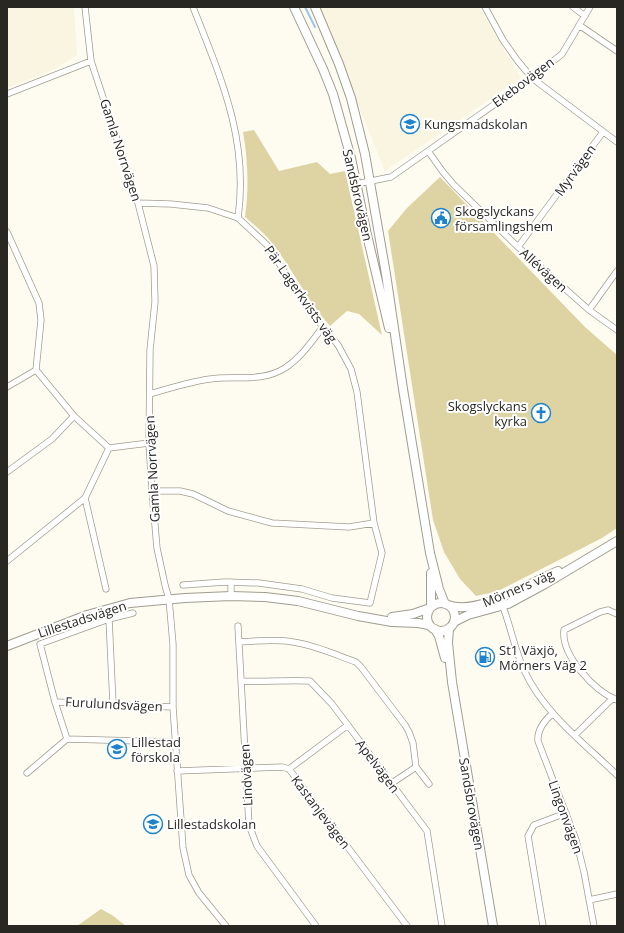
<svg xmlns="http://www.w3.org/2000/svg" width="624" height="933" viewBox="0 0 624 933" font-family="'Open Sans',sans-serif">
<rect width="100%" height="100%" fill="#fefcf1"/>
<path fill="#faf5e0" d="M 7,7 L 74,7 L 77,55 L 55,69 L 7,88 Z
M 318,7 L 479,7 L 521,78 L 385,171 Z"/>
<path fill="#ded3a3" d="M 254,130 L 279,171 L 317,162 L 330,174 L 345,171 L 382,335 L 359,314 L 347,311 L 330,326 C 306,299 291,266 268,238 C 262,231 253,224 245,217 C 249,189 248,160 243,132 Z
M 440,177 L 585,327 L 617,355 L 617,528 L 602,538 L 502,589 L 494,592 L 476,596 L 460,579 L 444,552 L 433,520 L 388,231 L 407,208 Z
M 101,909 L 112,915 L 126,926 L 77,926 Z"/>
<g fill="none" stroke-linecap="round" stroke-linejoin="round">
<path stroke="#9cc5eb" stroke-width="2" d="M 305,7 L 315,27"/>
<defs>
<path id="street" d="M 85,7 L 91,61 L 138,203 L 154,266 L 155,302 L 150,350 L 149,443 L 152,491 L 157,548 L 165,585 L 169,599 L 173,644 L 173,707 L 183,848 L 189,875 L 199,893 L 226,926
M 193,7 C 221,78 249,140 238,218
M 485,7 L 503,40 L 517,60 L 532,78 L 617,142
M 573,7 L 585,16
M 579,25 L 617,51
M 7,94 L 91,61
M 428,151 L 443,172 L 454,185 L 518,247 L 589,310 L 617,330
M 356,184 L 391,177 L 532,78 L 562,54 L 590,7
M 138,203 L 171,204 L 208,208 L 238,218 L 267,245 L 310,311 L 338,345 L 351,369 L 357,392 L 374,523 L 382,553 L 370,603 L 332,598 L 302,589 L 259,583 L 225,582 L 183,585
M 7,232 L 39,303 L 41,320 L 36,370 L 74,416 L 109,448 L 149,443
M 518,247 L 603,132
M 589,310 L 617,271
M 7,387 L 36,370
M 150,394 C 170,388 189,382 210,379 C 236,375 261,383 285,368 C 301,358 311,342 323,327
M 7,472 L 52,439 L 74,416
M 152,491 L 180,491 L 193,494 L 228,511 L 272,523 L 349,527 L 374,523
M 85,498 L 106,589
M 7,561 L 85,498 L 109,448
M 231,582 L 231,596
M 501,602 C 511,625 514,650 525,672 C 544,713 585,744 617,775
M 617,614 L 608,610 L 600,612 L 564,630 C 561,655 594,691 617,700
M 109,619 L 113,704
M 238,626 L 249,825 L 257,846 L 316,926
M 239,642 C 257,641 275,639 293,642 C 315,645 336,655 356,662 L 361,667 L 405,725 L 409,732 L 413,743 L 416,767 L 392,783
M 241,681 C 264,682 287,680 310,681 L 332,704 L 427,831 L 442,926
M 55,702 L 173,707
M 553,713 C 545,720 537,730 538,741 L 576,840 L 584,872 L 594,926
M 575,735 L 613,698
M 67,739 L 55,702 L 40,644 L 109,619 L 133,613
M 67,739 L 175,742
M 416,767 L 429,784
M 289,769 L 348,725
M 177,771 L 282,767 L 289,769 L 407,926
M 27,773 L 67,739
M 589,900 L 617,894
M 543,926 L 528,836 L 534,825 L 566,813"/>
<path id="secondary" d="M 294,7 L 323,69 L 333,94 L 351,158 L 367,235 L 389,328
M 315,7 L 339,64 L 351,98 L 365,154 L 386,274 L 403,389 L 430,553 L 439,589 L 445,604
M 431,573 L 431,607
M427 617a14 14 0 1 1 28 0a14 14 0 1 1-28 0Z
M 448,605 C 477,616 530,583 558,571
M 392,617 L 413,614 L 430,608
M 454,622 L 468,615 L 508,604 L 545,584 L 617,541
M 449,628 L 448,643 L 452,682 L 493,926
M 435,629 L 439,636 L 445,658
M 7,646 L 87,615 L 130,603 L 185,598 L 231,596 L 265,597 L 298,601 L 358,616 L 392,622 L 418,623 L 429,625"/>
</defs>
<use href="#street" stroke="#a09d90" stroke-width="7"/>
<use href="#secondary" stroke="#a09d90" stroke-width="10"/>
<use href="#street" stroke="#fff" stroke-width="5.5"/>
<use href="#secondary" stroke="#fff" stroke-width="8"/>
</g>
<defs>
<symbol id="school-ring" viewBox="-11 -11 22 22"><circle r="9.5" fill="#fff" stroke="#1d83ce" stroke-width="1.5"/><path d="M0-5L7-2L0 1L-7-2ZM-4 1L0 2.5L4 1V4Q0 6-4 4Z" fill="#1d83ce"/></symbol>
<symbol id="civic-ring" viewBox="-11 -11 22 22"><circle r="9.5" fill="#fff" stroke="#1d83ce" stroke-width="1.5"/><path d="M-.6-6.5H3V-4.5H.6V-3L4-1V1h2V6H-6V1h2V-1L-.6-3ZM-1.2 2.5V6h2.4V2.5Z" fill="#1d83ce"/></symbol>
<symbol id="church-ring" viewBox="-11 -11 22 22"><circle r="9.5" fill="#fff" stroke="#1d83ce" stroke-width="1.5"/><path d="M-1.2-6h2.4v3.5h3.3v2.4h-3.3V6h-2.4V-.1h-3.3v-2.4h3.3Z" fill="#1d83ce"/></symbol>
<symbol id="fuel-ring" viewBox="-11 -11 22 22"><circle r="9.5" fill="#fff" stroke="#1d83ce" stroke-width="1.5"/><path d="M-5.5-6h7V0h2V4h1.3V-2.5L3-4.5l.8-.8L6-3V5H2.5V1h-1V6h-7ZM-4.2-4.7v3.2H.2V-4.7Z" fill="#1d83ce"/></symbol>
</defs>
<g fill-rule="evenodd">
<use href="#school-ring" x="399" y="113" width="22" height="22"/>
<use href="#civic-ring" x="430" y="207" width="22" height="22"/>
<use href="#church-ring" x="530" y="402" width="22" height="22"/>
<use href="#fuel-ring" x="474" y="646" width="22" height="22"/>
<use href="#school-ring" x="106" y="738" width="22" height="22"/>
<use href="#school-ring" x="142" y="813" width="22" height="22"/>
</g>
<g text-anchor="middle" stroke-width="4" stroke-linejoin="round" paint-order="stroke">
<g font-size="13" fill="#282722" stroke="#fff">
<text transform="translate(523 82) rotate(-37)" y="5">Ekebovägen</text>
<text transform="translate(121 150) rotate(72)" y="5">Gamla Norrvägen</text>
<text transform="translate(575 170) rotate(-54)" y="5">Myrvägen</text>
<text transform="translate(358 195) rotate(77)" y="5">Sandsbrovägen</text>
<text transform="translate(544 270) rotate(42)" y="5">Allévägen</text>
<text transform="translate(301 294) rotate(55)" y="5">Pär Lagerkvists väg</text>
<text transform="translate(152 469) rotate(-93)" y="5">Gamla Norrvägen</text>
<text transform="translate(518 588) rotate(-23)" y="5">Mörners väg</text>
<text transform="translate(82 619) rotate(-18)" y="5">Lillestadsvägen</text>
<text transform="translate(114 704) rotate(3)" y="5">Furulundsvägen</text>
<text transform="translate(378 766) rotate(53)" y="5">Apelvägen</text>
<text transform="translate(246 775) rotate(-93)" y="5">Lindvägen</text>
<text transform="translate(472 804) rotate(80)" y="5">Sandsbrovägen</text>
<text transform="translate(321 812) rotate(53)" y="5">Kastanjevägen</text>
<text transform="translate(566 817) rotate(70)" y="5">Lingonvägen</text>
</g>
<g font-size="13" fill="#282722" stroke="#fff" text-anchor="start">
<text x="424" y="129">Kungsmadskolan</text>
<text x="455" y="216">Skogslyckans<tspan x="455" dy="15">församlingshem</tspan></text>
<text x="527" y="411" text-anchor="end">Skogslyckans<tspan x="527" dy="15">kyrka</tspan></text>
<text x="499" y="655">St1 Växjö,<tspan x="499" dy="15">Mörners Väg 2</tspan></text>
<text x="131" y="747">Lillestad<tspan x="131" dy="15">förskola</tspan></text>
<text x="167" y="829">Lillestadskolan</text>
</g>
</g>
<rect width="624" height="933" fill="none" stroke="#282722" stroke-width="16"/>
</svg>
